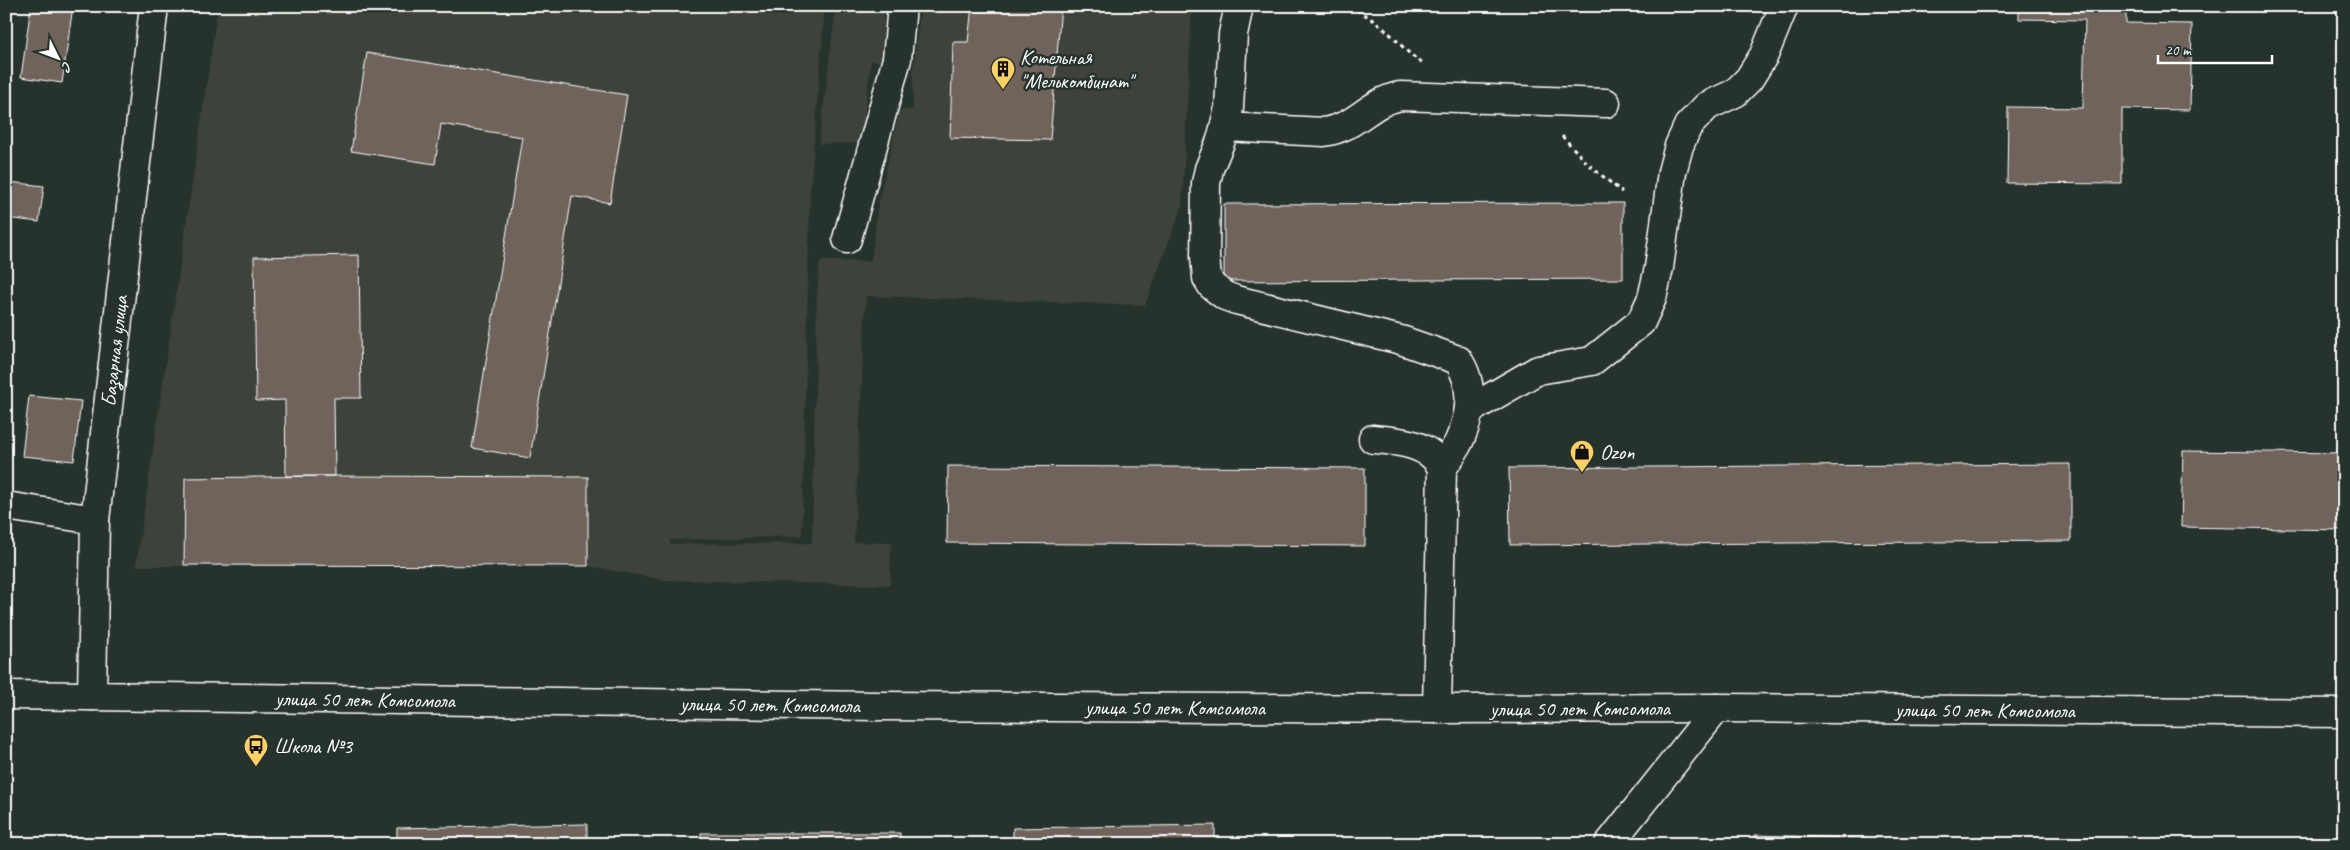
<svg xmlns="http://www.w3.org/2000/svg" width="2350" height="850" viewBox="0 0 2350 850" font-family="Caveat,sans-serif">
<rect width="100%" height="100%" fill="#26332d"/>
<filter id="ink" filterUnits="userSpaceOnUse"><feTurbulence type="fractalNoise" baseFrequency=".02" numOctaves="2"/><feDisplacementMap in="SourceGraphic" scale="10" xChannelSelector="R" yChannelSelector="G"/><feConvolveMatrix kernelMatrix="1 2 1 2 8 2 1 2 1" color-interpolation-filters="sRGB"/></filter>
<g filter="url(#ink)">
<path fill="#3c423b" d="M 218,6 L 825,6 L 810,192 L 802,536 L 670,540 L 670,544 L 812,543 L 817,294 L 820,261 L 871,261 L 878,204 L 900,110 L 913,110 L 913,69 L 921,6 L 1192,6 L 1182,207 L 1145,305 L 866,296 L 854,542 L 891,543 L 890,585 L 666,580 L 588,566 L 136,566 Z
M 836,6 L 884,6 L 883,62 L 871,61 L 861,143 L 819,144 Z"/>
<path fill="#70645c" stroke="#fff" d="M 31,6 L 73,6 L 62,83 L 21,77 Z
M 972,6 L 1061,6 L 1050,140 L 950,138 L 953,42 L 968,42 Z
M 2019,6 L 2126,6 L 2126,23 L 2192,24 L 2190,110 L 2122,109 L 2122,184 L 2007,183 L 2008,107 L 2083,108 L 2085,20 L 2019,19 Z
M 367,53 L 627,95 L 610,203 L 572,196 L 530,458 L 472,448 L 522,137 L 441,124 L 435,164 L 351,151 Z
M 9,182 L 44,186 L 39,222 L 6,218 Z
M 1623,203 L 1623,279 L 1224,281 L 1224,204 Z
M 359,255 L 361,398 L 334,398 L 335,476 L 286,476 L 285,400 L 256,401 L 254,257 Z
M 29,396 L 81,401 L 74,461 L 22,456 Z
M 2183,451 L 2344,453 L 2344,530 L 2181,527 Z
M 2071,464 L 2071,541 L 1510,545 L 1509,468 Z
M 948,466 L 1365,468 L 1365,546 L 947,543 Z
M 335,476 L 588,477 L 588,566 L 184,565 L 185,478 Z
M 587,824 L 587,844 L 397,844 L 397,828 Z
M 1215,825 L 1215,844 L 1013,844 L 1013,828 Z
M 701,833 L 900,833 L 900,844 L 701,844 Z
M 1755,835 L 1953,841 L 1952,844 L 1754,844 Z
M 155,840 L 231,842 L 231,844 L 155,844 Z"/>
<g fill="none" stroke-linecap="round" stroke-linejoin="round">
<defs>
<g id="minor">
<path d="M 1239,6 L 1233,34 L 1229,108 L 1221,140 L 1209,169 L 1206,183 L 1205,257 L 1207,278 L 1212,286 L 1225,296 L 1236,300 L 1401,340 L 1458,360 C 1481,395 1466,438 1442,468"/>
<path d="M 1225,127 L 1324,132 C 1358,127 1367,103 1400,96 L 1606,103"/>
<path d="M 847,239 L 897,59 L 902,6"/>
<path d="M 1469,410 L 1538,370 L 1592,361 L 1641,322 L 1652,298 L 1659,268 L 1672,172 L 1679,146 L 1688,126 L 1707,106 L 1735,93 L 1749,79 L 1764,55 L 1784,6"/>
<path d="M 1373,439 C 1398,441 1430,443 1442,468 L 1437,709"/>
<path d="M 6,506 L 95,520"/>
<path id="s1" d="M 6,695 L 878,706 L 1437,709 L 1717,708 L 2344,713"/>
<path id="s2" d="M 92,696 L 95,520 L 154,6"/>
<path d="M 1609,844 L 1717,708"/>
</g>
</defs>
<use href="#minor" stroke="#fff" stroke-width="31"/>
<path stroke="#fff" stroke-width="3" stroke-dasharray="4 4" stroke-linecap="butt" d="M 1350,6 C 1369,16 1386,29 1401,45 C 1408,52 1412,57 1422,62
M 1562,136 L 1589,165 L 1622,192"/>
<use href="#minor" stroke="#26332d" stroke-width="28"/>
</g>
</g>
<defs>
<symbol id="building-pin" viewBox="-11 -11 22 30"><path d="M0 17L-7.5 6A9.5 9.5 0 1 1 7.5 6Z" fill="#ffd166" stroke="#26332d"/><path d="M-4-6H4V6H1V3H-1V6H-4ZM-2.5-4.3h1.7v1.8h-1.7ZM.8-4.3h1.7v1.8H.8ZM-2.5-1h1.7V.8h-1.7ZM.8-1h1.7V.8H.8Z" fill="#111"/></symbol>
<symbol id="shop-pin" viewBox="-11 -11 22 30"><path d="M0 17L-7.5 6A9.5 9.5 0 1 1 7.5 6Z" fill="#ffd166" stroke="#26332d"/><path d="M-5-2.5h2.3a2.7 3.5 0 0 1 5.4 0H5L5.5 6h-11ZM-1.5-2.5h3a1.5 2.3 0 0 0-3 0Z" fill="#111"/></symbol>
<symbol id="bus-pin" viewBox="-11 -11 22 30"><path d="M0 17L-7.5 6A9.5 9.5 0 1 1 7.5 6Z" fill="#ffd166" stroke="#26332d"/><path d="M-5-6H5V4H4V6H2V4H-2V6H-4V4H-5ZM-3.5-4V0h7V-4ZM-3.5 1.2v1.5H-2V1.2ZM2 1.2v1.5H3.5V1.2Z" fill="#111"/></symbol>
</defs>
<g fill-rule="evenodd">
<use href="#building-pin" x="989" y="55" width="28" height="38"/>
<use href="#shop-pin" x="1568" y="438" width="28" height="38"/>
<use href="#bus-pin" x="242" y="732" width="28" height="38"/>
</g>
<g text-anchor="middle" stroke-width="5" stroke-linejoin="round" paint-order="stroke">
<g font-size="21" fill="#fff" stroke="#26332d" text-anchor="start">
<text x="1020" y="64">Котельная<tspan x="1020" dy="24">"Мелькомбинат"</tspan></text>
<text x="1600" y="459">Ozon</text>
<text x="274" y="753">Школа №3</text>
</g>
<g font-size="21" fill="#fff" stroke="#26332d">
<text dy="7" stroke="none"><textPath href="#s2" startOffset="346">Базарная улица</textPath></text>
<text dy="7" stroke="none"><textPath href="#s1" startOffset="359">улица 50 лет Комсомола</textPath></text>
<text dy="7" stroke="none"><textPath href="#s1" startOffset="764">улица 50 лет Комсомола</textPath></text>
<text dy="7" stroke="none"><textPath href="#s1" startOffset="1169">улица 50 лет Комсомола</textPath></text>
<text dy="7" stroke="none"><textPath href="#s1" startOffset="1574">улица 50 лет Комсомола</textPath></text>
<text dy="7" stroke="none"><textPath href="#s1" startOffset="1979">улица 50 лет Комсомола</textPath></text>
</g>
</g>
<rect width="2350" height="850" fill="none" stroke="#26332d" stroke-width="25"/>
<rect x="12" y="12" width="2325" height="825" fill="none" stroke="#fff" stroke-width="2" filter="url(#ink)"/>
<g transform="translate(58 58) rotate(132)" stroke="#26332d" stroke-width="4" paint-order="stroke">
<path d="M0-4L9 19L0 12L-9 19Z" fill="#ffffff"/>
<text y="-8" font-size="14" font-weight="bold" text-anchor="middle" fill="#ffffff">С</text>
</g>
<path d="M2158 55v8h114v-8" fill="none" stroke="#ffffff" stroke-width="2.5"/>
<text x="2165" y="55" font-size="15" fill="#ffffff" stroke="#26332d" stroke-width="4" paint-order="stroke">20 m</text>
</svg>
